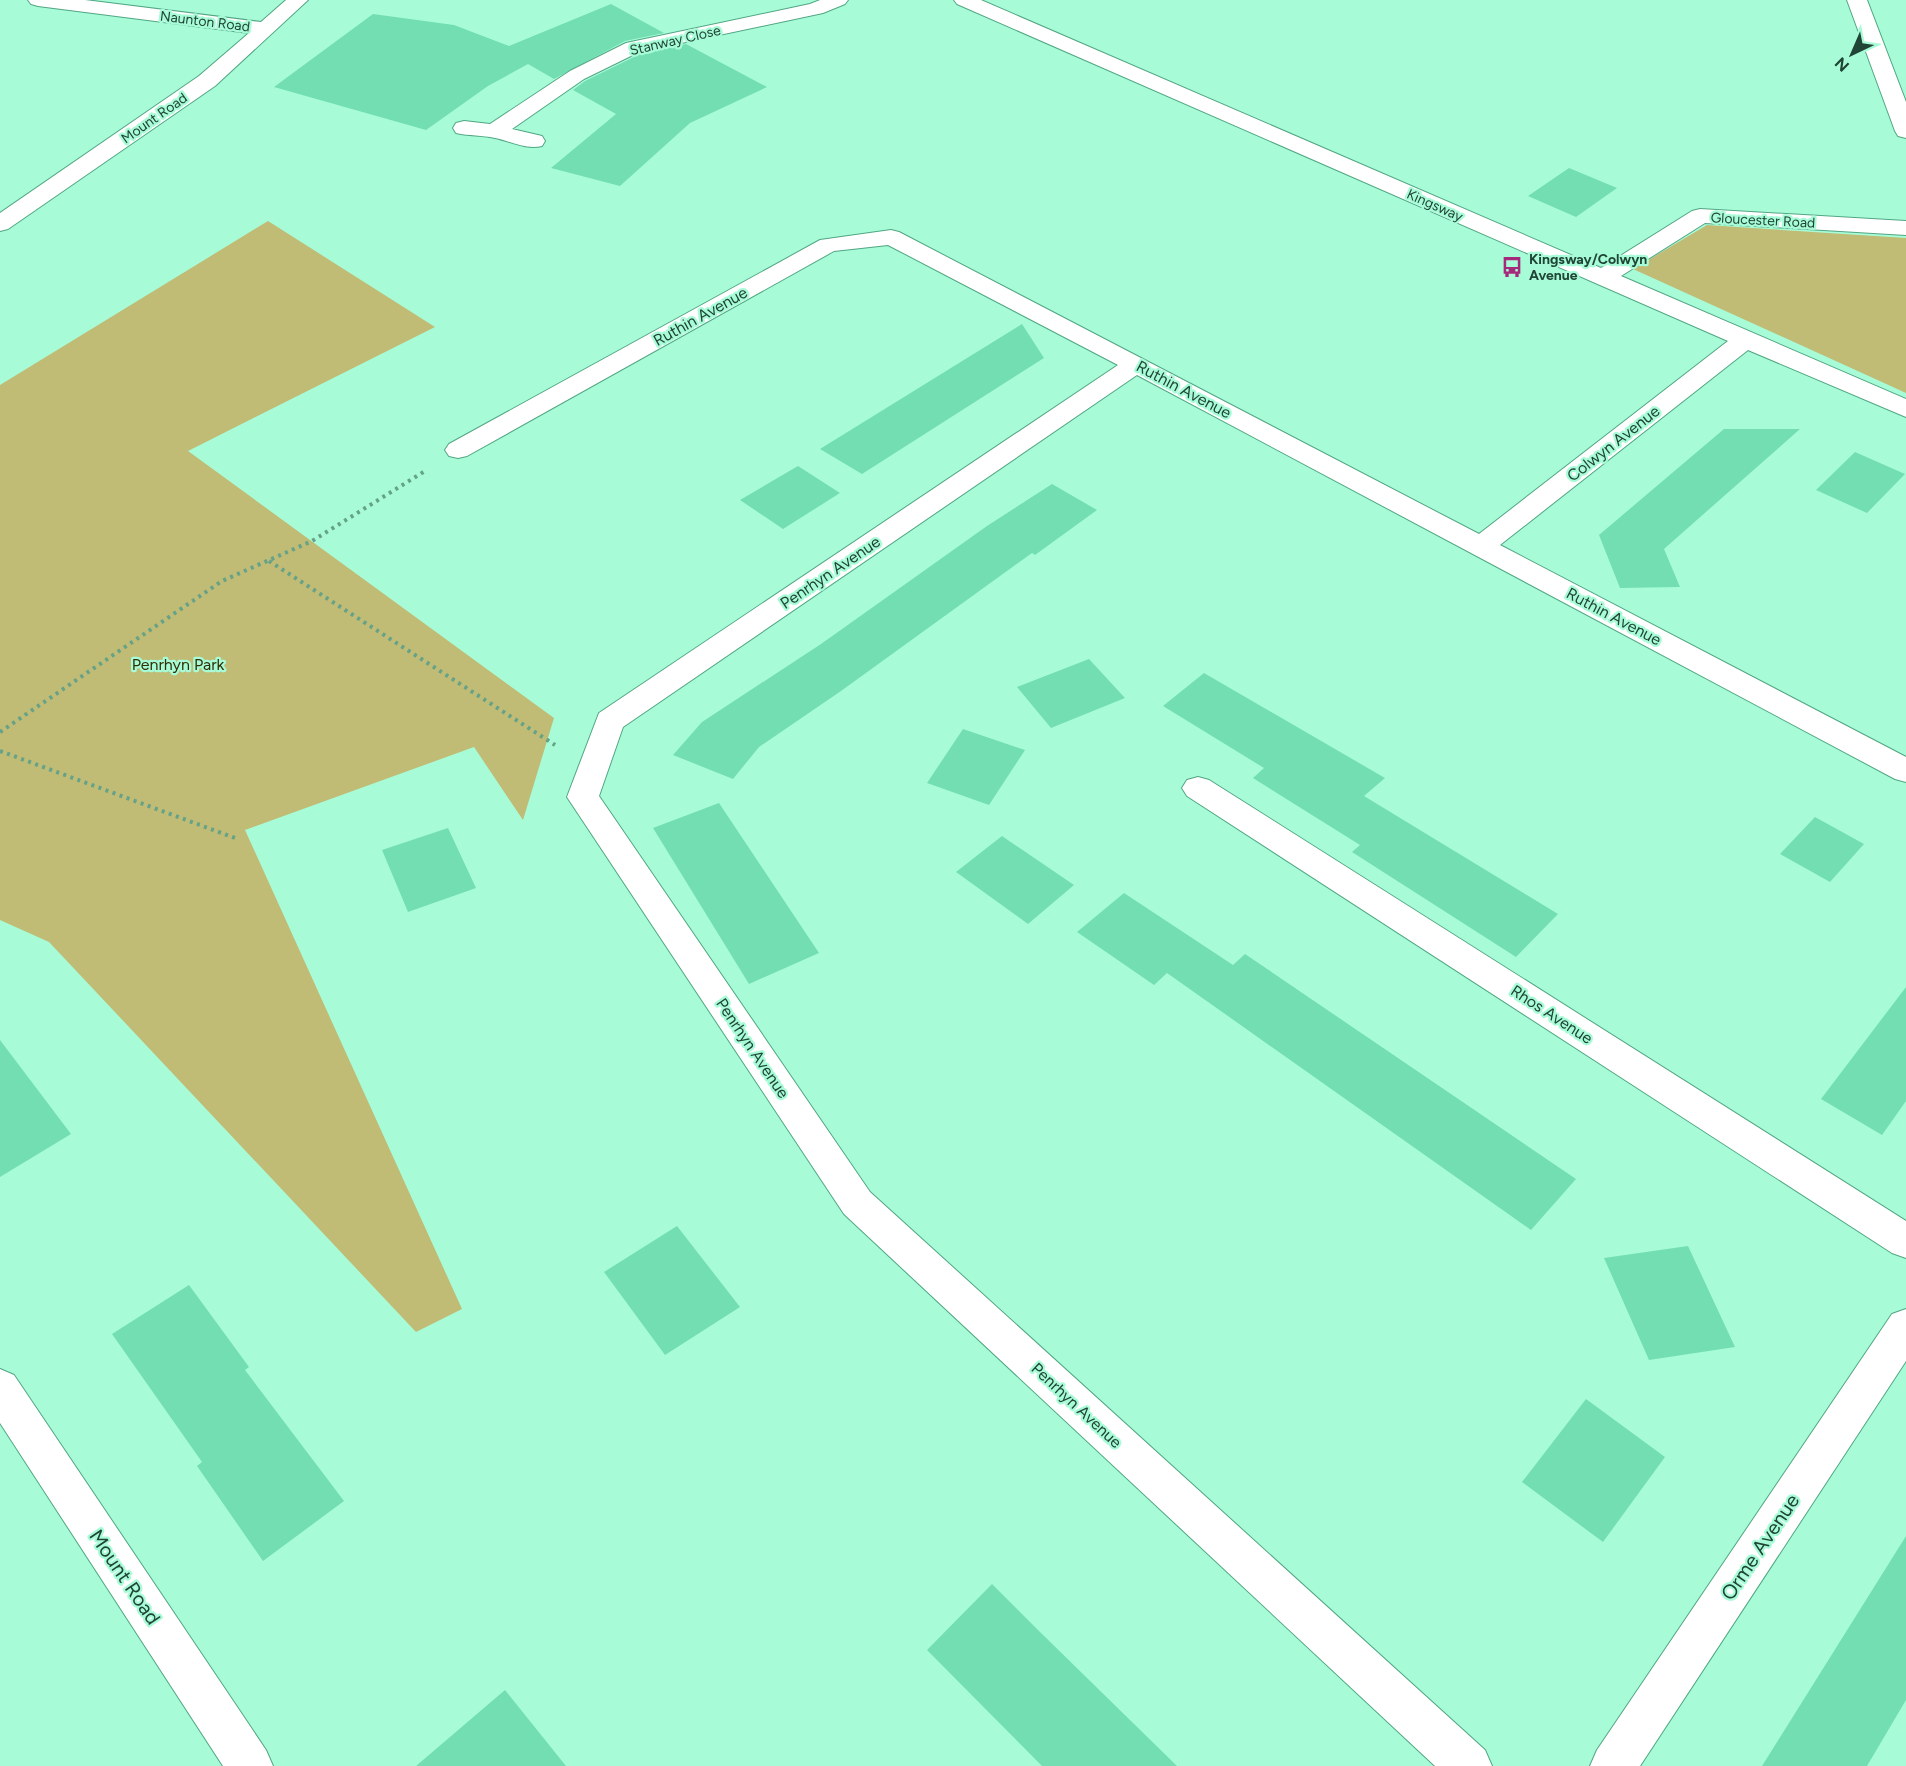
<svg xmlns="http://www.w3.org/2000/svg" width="1906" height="1766" viewBox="0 0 1906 1766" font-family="Figtree,sans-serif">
<rect width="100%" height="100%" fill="#a7fcd7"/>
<path fill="#c0bb75" d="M 268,221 L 435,327 L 188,451 L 554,718 L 523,820 L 474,747 L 245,830 L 462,1309 L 416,1332 L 49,942 L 0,920 L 0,385 Z
M 1707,225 L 1906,238 L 1906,393 L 1633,269 Z"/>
<path fill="#72deb2" d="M 611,4 L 664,33 L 625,41 L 554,79 L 528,64 L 488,86 L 426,130 L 274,87 L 373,14 L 454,25 L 509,46 Z
M 686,44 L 767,87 L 690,123 L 620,186 L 551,168 L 616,114 L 573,90 L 585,81 L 640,54 Z
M 1569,168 L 1617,188 L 1576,217 L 1528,196 Z
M 1022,324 L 1044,358 L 862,474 L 820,449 Z
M 1724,429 L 1800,429 L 1664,549 L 1680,587 L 1620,588 L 1599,535 Z
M 1855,452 L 1905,474 L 1867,513 L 1816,490 Z
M 798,466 L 840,493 L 783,529 L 740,500 Z
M 1052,484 L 1097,510 L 1035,555 L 1032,553 L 841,691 L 759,747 L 733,779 L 673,755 L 702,722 L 821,644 L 987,526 Z
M 1089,659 L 1125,698 L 1051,728 L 1017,687 Z
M 1204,673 L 1385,778 L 1364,796 L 1558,914 L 1516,957 L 1352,852 L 1360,845 L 1253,778 L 1264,768 L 1163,706 Z
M 963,729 L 1025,750 L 989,805 L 927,783 Z
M 719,803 L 819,953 L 749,984 L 653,828 Z
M 1815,817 L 1864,844 L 1830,882 L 1780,854 Z
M 448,828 L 476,888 L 408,912 L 382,850 Z
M 1002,836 L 1074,885 L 1028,924 L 956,872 Z
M 1124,893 L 1233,965 L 1245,954 L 1576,1179 L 1531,1230 L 1167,973 L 1154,985 L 1077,932 Z
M 1906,987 L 1906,1101 L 1882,1135 L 1821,1099 Z
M 0,1040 L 71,1134 L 0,1177 Z
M 677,1226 L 740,1307 L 665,1355 L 604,1272 Z
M 1688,1246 L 1735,1347 L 1649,1360 L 1604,1258 Z
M 189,1285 L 249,1367 L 245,1370 L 344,1501 L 263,1561 L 197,1466 L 202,1462 L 112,1334 Z
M 1586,1399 L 1665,1457 L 1603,1542 L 1522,1482 Z
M 1906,1536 L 1906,1700 L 1867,1766 L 1762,1766 Z
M 992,1584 L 1039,1631 L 1177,1766 L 1042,1766 L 927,1650 Z
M 505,1690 L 566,1766 L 416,1766 Z"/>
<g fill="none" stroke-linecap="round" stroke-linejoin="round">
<defs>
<path id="minor" d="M 28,0 L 85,0 L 261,22 L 286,0 L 308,0 L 215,86 L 8,229 L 0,231 L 0,213 L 199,76 L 249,33 L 38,6 L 31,4 Z
M 820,0 L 848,0 L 845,4 L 823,13 L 639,52 L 584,79 L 512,129 L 542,136 L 545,141 L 542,146 C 526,150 510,141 495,138 C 482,135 469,136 456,133 L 453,128 L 456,123 L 464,121 L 490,124 L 570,71 L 626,43 L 810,4 Z
M 954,0 L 981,0 L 1601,268 L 1692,211 L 1700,209 L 1906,221 L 1906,235 L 1705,223 L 1621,276 L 1906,399 L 1906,417 L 1748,350 L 1500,545 L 1906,757 L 1906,782 L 1895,779 L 1137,375 L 623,727 L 599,796 L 870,1192 L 1485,1750 L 1492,1766 L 1435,1766 L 844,1214 L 567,797 L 599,713 L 1118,365 L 888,245 L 834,251 L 467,456 L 458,458 L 449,456 L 445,450 L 449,444 L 820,240 L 891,230 L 899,232 L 1479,534 L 1728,341 L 957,4 Z
M 1847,0 L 1867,0 L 1906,102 L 1906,138 L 1898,136 L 1895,131 Z
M 1198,777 L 1209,780 L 1906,1221 L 1906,1258 L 1892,1253 L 1187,796 L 1182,788 L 1187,780 Z
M 1906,1309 L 1906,1361 L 1640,1766 L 1590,1766 L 1597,1750 L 1892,1314 Z
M 0,1369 L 14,1375 L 266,1750 L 273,1766 L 223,1766 L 0,1423 Z"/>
</defs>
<use href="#minor" stroke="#51a683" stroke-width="2"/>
<path stroke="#65a287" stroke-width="4" stroke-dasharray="3 4.5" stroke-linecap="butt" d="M 269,561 L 555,745
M 0,732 L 222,581 L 312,541 L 425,471
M 0,751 L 235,838"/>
<use href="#minor" fill="#fff" fill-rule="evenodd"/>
</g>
<defs>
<symbol id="bus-bare" viewBox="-9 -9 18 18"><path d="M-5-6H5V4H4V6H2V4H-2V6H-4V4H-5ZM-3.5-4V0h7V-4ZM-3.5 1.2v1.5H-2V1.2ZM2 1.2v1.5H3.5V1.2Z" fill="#a6297b" stroke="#a7fcd7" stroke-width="2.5" paint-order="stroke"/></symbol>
</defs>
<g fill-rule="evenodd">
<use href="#bus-bare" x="1497" y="252" width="30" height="30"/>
</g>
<g text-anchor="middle" stroke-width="4.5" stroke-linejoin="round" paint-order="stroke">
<g font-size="14" fill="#204435" stroke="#a7fcd7">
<text transform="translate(205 21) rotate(7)" y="5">Naunton Road</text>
<text transform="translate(675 40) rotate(-13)" y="5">Stanway Close</text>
<text transform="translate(154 118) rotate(-35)" y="5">Mount Road</text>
<text transform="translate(1435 205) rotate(24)" y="5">Kingsway</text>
<text transform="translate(1763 220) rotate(3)" y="5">Gloucester Road</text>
</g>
<g font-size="14" font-weight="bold" fill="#204435" stroke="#a7fcd7" text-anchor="start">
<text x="1529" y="264">Kingsway/Colwyn<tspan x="1529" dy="16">Avenue</tspan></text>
</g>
<g font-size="16" fill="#204435" stroke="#a7fcd7">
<text transform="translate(700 316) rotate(-29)" y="6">Ruthin Avenue</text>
<text transform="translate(1184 389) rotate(28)" y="6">Ruthin Avenue</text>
<text transform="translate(1613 443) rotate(-38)" y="6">Colwyn Avenue</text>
<text transform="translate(830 572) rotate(-34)" y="6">Penrhyn Avenue</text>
<text transform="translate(1614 616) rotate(28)" y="6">Ruthin Avenue</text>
<text transform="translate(1552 1014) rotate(33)" y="6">Rhos Avenue</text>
<text transform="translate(753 1048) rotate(56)" y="6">Penrhyn Avenue</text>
<text transform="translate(1077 1405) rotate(43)" y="6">Penrhyn Avenue</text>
</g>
<g font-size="16" fill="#322f04" stroke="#a7fcd7">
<text x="178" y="670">Penrhyn Park</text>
</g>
<g font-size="20" fill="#204435" stroke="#a7fcd7">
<text transform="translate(1760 1547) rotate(-56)" y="7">Orme Avenue</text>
<text transform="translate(125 1577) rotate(56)" y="7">Mount Road</text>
</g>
</g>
<g transform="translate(1852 54) rotate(224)" stroke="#a7fcd7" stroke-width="4.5" paint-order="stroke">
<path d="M0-4.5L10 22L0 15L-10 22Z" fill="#204435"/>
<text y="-9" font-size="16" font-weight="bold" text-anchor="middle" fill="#204435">N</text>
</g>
</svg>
